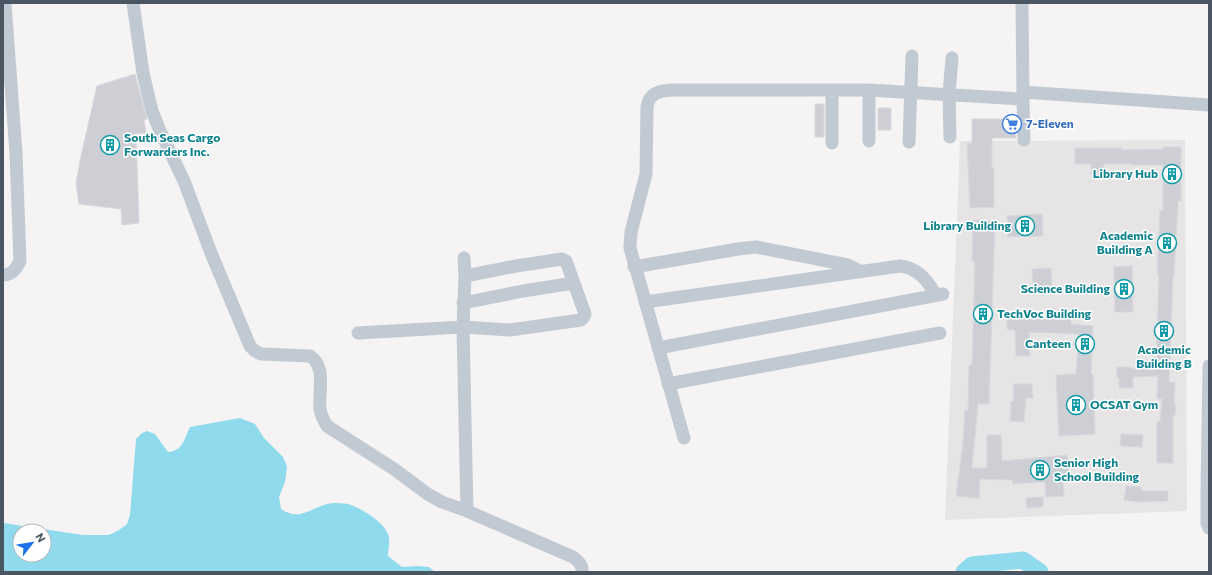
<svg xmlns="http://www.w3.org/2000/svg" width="1212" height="575" viewBox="0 0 1212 575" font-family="Commissioner,sans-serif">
<rect width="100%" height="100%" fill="#f5f3f3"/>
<path fill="#e6e4e5" d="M 1185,140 L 1187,511 L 945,520 L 960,141 Z"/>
<path fill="#90daee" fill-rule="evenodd" d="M 240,418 L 255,424 L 264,438 L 283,457 L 287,466 L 285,482 L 279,497 L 281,509 C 301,523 313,505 333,503 C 337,503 344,503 348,504 C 361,508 387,523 389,538 C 390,543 388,550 388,556 L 402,567 L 417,566 L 429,567 L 435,572 L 3,572 L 3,523 L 83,535 L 109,535 L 119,530 L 127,524 L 130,515 L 136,439 L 142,433 L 147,431 L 155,434 L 168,452 C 183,451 184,439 190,427 ZM 20,531 L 44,531 L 44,555 L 20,555 Z"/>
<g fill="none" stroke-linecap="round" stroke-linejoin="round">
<path stroke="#90daee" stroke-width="17" d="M 964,572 L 972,565 L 1023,560 L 1040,572"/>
</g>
<path fill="#cdcfd5" stroke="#d7d9de" d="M 135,74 L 147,119 L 144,120 L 146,133 L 136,134 L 139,223 L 122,225 L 121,209 L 79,204 L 76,183 L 81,156 L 97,86 Z
M 815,104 L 824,104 L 824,137 L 815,137 Z
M 878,108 L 891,108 L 891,130 L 878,130 Z
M 972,119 L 1015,119 L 1016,138 L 992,138 L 992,168 L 994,168 L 994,207 L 970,208 L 967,143 L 972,143 Z
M 1163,147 L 1181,147 L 1181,201 L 1178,201 L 1174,276 L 1173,276 L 1169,382 L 1175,382 L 1174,404 L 1176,405 L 1175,416 L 1173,415 L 1173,463 L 1157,463 L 1157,421 L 1160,421 L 1162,399 L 1157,399 L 1158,376 L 1133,377 L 1133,388 L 1119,388 L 1119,378 L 1117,378 L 1117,367 L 1131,367 L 1131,369 L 1156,368 L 1159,275 L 1157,275 L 1160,210 L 1163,210 L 1163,165 L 1132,165 L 1132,164 L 1104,164 L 1104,175 L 1091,175 L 1091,164 L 1075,164 L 1075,148 L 1122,148 L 1122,150 L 1163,149 Z
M 1042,214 L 1043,236 L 1008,237 L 1007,216 Z
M 973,220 L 995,221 L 989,404 L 978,404 L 972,468 L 987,468 L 987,435 L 1001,435 L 1002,461 L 1067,455 L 1069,480 L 1063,480 L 1064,496 L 1046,497 L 1045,482 L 1013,484 L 1012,480 L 980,479 L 979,498 L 956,496 L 963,443 L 965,410 L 968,410 L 969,365 L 972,365 L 975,261 L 972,261 Z
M 1132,266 L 1133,312 L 1115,312 L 1114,267 Z
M 1051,268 L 1052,293 L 1034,294 L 1032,269 Z
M 1007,315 L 1034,316 L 1034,318 L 1071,320 L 1071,324 L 1093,326 L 1091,374 L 1093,374 L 1095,434 L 1059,436 L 1056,375 L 1076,374 L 1079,334 L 1029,332 L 1030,356 L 1016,356 L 1015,330 L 1007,329 Z
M 1013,384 L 1032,384 L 1033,398 L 1026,398 L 1024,422 L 1010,421 L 1011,401 L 1014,402 Z
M 1121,434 L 1143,435 L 1142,447 L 1120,446 Z
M 1126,486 L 1141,487 L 1141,491 L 1168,491 L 1168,501 L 1140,502 L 1124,500 Z
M 1043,497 L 1043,507 L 1027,508 L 1026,498 Z"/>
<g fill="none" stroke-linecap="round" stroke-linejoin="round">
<path stroke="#c1cad2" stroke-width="13" d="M 133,3 L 143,73 L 152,111 L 160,131 L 184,181 L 211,253 L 250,346 L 255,351 L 261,354 L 310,356 C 327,367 318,392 320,409 C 321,415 324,421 327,426 L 394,469 L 429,495 L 442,502 L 467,511 L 573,557 C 578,561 583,565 582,572
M 1023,92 L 1209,105
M 1023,99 L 1024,140
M 950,137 L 949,94 L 952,58
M 869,141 L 869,90 L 1023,99 L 1022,3
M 909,142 L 912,56
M 832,143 L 832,90
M 464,258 L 465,276 L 463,327 L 467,511
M 634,267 L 738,249 L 756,247 L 848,265 L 858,270
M 3,275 C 12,275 16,269 20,261 L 16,153 L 5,3
M 645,302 L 900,266 C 918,268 927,280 936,295
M 463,303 L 523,291 L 574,283
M 358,333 L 463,327 L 510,330 L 581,320 L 584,317 L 585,314 L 566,261 L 562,259 L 516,266 L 465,276
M 658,348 L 943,294
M 1209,366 L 1207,493 L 1207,523 L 1209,528
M 668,384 L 940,333
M 684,438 L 630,248 L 631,232 L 646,174 L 647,107 C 649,93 659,91 671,90 L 869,90"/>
</g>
<defs>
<symbol id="supermarket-ring" viewBox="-11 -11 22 22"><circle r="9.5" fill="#fff" stroke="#3f7fe0" stroke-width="1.5"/><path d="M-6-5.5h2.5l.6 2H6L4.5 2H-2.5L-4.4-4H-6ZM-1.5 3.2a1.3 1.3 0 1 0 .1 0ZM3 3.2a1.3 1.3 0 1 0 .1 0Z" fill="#3f7fe0"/></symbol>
<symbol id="building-ring" viewBox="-11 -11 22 22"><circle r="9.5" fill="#fff" stroke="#0f9aa8" stroke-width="1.5"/><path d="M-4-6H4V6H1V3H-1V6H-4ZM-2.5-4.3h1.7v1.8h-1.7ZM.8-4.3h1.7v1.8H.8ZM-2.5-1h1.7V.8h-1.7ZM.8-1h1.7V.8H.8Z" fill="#0f9aa8"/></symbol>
</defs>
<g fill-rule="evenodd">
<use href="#supermarket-ring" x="1001" y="113" width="22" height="22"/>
<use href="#building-ring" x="99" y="134" width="22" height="22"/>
<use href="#building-ring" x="1161" y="163" width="22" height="22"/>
<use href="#building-ring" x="1014" y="215" width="22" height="22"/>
<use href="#building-ring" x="1156" y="232" width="22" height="22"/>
<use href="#building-ring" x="1113" y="278" width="22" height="22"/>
<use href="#building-ring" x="972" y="303" width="22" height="22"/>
<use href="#building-ring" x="1153" y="320" width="22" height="22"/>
<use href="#building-ring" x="1074" y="333" width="22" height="22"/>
<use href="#building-ring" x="1065" y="394" width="22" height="22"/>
<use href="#building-ring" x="1029" y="459" width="22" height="22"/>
</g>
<g text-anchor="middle" stroke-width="3" stroke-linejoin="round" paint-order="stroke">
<g font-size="12" font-weight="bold" fill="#366cbe" stroke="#fff" text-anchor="start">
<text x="1026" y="128">7-Eleven</text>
</g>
<g font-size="12" font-weight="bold" fill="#0d838f" stroke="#fff" text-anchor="end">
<text x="124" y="142" text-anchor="start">South Seas Cargo<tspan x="124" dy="14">Forwarders Inc.</tspan></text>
<text x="1158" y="178">Library Hub</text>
<text x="1011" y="230">Library Building</text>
<text x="1153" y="240">Academic<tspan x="1153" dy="14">Building A</tspan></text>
<text x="1110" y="293">Science Building</text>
<text x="997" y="318" text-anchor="start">TechVoc Building</text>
<text x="1071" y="348">Canteen</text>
<text x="1164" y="354" text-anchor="middle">Academic<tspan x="1164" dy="14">Building B</tspan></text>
<text x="1090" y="409" text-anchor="start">OCSAT Gym</text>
<text x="1054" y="467" text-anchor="start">Senior High<tspan x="1054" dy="14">School Building</tspan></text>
</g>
</g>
<rect width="1212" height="575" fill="none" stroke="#4a5661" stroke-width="8"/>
<g transform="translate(32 543) rotate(59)"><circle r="19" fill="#ffffff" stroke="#b7bbc0"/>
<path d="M0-3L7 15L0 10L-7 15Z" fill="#1a73e8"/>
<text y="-6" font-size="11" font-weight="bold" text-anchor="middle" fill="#4a5661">N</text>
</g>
</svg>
